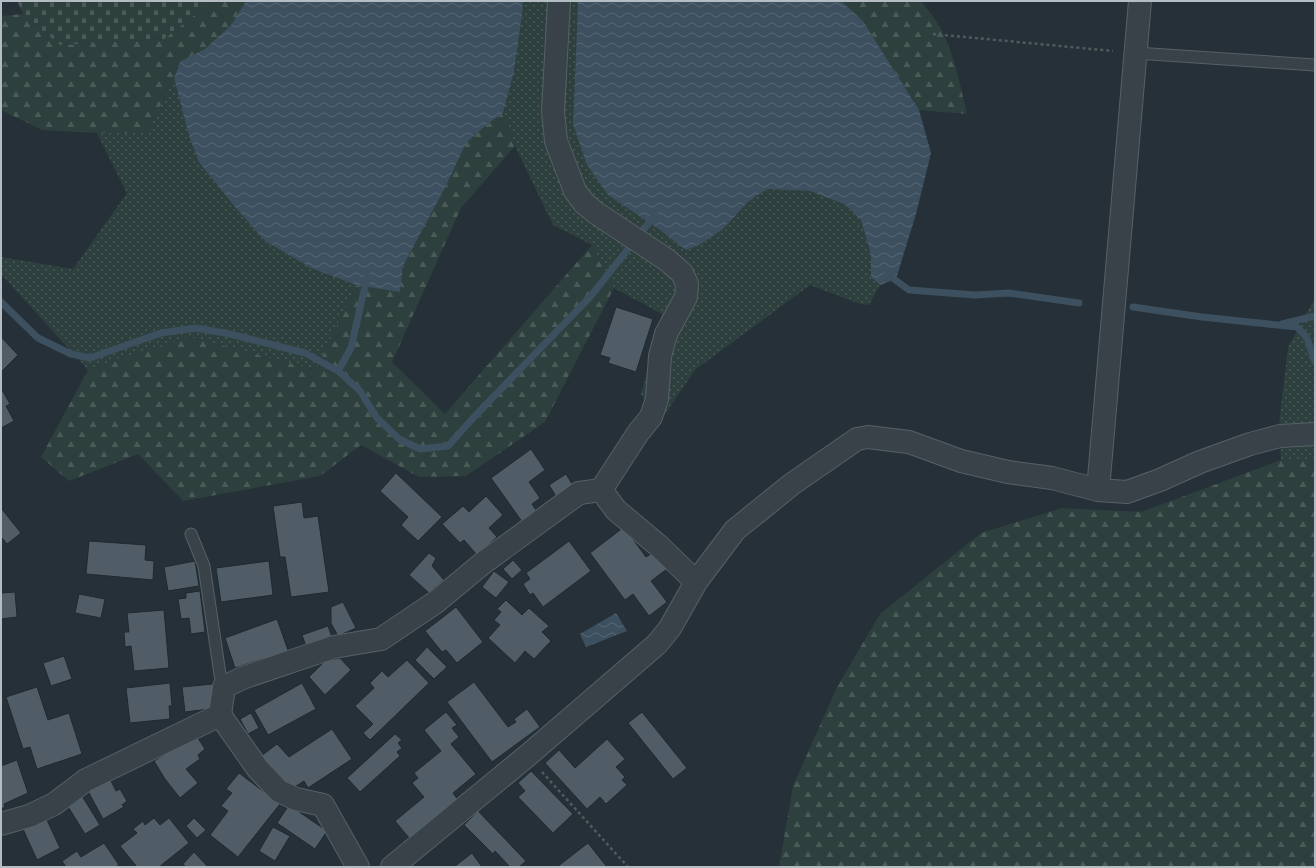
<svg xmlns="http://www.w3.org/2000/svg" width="1316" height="868" viewBox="0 0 1316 868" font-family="Arial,sans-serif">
<defs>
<pattern id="grass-dots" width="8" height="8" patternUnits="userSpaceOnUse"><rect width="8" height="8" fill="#2d403d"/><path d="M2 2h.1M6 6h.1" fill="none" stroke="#495a57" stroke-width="1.8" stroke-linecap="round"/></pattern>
<pattern id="forest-firs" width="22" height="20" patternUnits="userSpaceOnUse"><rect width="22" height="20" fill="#2d403d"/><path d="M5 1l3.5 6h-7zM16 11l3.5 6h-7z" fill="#495a57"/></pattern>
<pattern id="cemetery-stones" width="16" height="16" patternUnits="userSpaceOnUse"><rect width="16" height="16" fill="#2d403d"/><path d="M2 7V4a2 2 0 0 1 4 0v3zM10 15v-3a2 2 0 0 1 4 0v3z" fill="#495a57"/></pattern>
<pattern id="water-waves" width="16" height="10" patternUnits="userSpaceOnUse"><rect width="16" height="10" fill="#3d505f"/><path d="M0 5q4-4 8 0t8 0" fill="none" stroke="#576774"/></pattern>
</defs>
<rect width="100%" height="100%" fill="#253038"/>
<path fill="url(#grass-dots)" d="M 523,1 L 578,1 L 573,124 L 608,195 L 660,230 L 686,250 L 723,229 L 748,202 L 767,189 L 810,191 L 846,205 L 861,220 L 871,255 L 871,277 L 880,285 L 869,305 L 860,304 L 810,285 L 695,370 L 659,423 L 641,394 L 662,314 L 614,288 L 592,245 L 553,225 L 515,146 L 503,113 L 514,72 L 522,15 Z
M 174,78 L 189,136 L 235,207 L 265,241 L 311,268 L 356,285 L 316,370 L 189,337 L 88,370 L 1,274 L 1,257 L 73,269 L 127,193 L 97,133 L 147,133 Z
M 1315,298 L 1315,460 L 1281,460 L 1279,424 L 1288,347 Z"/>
<path fill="url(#forest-firs)" d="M 212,1 L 246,1 L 231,25 L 205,49 L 181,61 L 174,78 L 147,133 L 97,133 L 42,130 L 1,110 L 1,16 L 23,14 L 60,45 L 164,39 Z
M 841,1 L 921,1 C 926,8 932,14 936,21 C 953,47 960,84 967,114 L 919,110 L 863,21 Z
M 503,113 L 515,146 L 461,208 L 392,362 L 445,414 L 592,245 L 614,288 L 545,422 L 466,476 L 419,477 L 361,445 L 320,476 L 183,501 L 138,454 L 69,481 L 41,457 L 88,370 L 189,337 L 316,370 L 356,285 L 400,292 L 403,266 L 446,186 L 466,143 L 489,123 Z
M 1281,460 L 1315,460 L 1315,867 L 779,867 L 793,786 L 837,687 L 880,614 L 981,533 L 1062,508 L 1141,512 Z"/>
<path fill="url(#cemetery-stones)" d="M 17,1 L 212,1 L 164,39 L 60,45 L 23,14 Z"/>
<path fill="url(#water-waves)" d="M 246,1 L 523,1 L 522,15 L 514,72 L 503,113 L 489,123 L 466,143 L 446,186 L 403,266 L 400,292 L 356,285 L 311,268 L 265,241 L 235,207 L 199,162 L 189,136 L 174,78 L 181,61 L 205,49 L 231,25 Z
M 578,1 L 841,1 L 863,21 L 919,110 L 931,153 L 916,214 L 896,279 L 880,285 L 871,277 L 871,255 L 861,220 L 846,205 L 810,191 L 767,189 L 748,202 L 723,229 L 699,245 L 686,250 L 660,230 L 608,195 L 587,165 L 573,124 Z
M 616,613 L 627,631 L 586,647 L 580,634 Z"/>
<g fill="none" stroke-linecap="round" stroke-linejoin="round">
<path stroke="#3d505f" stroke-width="7" d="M 887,274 L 909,290 L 975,295 L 1009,293 L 1079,303
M 1,302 L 38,338 L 71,354 L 90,358 L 161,333 L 196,328 L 230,334 L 305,353 L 338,371 L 360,391 L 377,418 L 399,439 L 420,449 L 448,446 L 474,417 L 590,297 L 655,215
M 1133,307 L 1202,317 L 1297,327 L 1307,338 L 1315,362
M 1282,324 L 1315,316
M 338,371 L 351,348 L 367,277"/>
</g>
<path fill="#515d66" stroke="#202930" d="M 616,307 L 653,319 L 636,372 L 608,363 L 610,358 L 600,355 Z
M 1,337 L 18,355 L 1,372 Z
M 1,388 L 10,404 L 6,406 L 14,421 L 1,428 Z
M 531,449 L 545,470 L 529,482 L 540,498 L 532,504 L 538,513 L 523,523 L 491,478 Z
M 396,473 L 442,517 L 418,541 L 401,525 L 408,517 L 380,491 Z
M 566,474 L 574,487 L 557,498 L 549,485 Z
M 486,496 L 503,515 L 489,528 L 497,537 L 477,555 L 464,540 L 460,543 L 442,524 L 463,506 L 469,512 Z
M 302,502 L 304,518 L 318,516 L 329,592 L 291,597 L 285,557 L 280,557 L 273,506 Z
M 1,508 L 21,533 L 7,544 L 2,538 L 1,539 Z
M 624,527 L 646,557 L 654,552 L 667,569 L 651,581 L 667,602 L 649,616 L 633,594 L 625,600 L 590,553 Z
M 89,541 L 146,545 L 145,560 L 154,561 L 153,580 L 86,574 Z
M 569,541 L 591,571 L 543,607 L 533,593 L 530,595 L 523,584 L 530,579 L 526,573 Z
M 429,553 L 436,558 L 432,566 L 444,580 L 429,593 L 409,575 Z
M 513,560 L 522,570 L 512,579 L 503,569 Z
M 195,561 L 199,586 L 168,591 L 164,567 Z
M 269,561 L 273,595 L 221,602 L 216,568 Z
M 494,571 L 509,582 L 496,598 L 482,587 Z
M 200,591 L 205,632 L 191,634 L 189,618 L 181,619 L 178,599 L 186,598 L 186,593 Z
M 15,592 L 17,617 L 1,619 L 1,593 Z
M 79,594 L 105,599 L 101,618 L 75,613 Z
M 506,600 L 522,615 L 529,608 L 549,626 L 542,632 L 551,641 L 534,659 L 525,651 L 515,663 L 488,638 L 500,625 L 494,620 L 501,612 L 497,609 Z
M 343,602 L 356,628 L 338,636 L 331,623 L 331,607 Z
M 456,607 L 483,642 L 457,663 L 446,650 L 442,652 L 425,631 Z
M 164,610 L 169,668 L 134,671 L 131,646 L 125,647 L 124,632 L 129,632 L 127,613 Z
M 277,619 L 289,653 L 263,662 L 262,659 L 235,668 L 225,638 Z
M 328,626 L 332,637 L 306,646 L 302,635 Z
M 427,647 L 447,667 L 434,679 L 415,660 Z
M 64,656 L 72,679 L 51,686 L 43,663 Z
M 340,658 L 351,670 L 325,695 L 309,677 L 325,661 Z
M 407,660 L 429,683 L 370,740 L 363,733 L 373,724 L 355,706 L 374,688 L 370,683 L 382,671 L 388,677 Z
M 474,682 L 508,727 L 516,722 L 514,719 L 527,709 L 540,727 L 492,762 L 447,702 Z
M 170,683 L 172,706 L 169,706 L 170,719 L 130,723 L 126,688 Z
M 302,683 L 316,709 L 268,735 L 254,710 Z
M 213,684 L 214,694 L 209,709 L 185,712 L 182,687 Z
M 37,687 L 48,720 L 69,713 L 82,754 L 37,769 L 30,747 L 23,749 L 6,697 Z
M 446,712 L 457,725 L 452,728 L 459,737 L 451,744 L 476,774 L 453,793 L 458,800 L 410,839 L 395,821 L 424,797 L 412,783 L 418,778 L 414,773 L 441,751 L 424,730 Z
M 642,712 L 687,768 L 673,779 L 628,723 Z
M 251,713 L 259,728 L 248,734 L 240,719 Z
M 332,729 L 352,759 L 308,788 L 304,781 L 293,788 L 271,770 L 261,756 L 277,744 L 289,757 Z
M 395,734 L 402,740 L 398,743 L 402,748 L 397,752 L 400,756 L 360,792 L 347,778 Z
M 196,735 L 205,749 L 198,755 L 200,759 L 186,769 L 198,783 L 180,798 L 165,779 L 154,761 Z
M 607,739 L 625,759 L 616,767 L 625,777 L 622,780 L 627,785 L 606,804 L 600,797 L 587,809 L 545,763 L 559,750 L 575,768 Z
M 17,760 L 28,793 L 4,804 L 5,807 L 1,809 L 1,766 Z
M 531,771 L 573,814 L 553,833 L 518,797 L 525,791 L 518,783 Z
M 239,773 L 280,804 L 238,857 L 210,835 L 228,811 L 221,806 L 232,793 L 226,789 Z
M 110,779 L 116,791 L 120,789 L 127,801 L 122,805 L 124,807 L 103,819 L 88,791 Z
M 82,796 L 100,825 L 85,834 L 67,805 Z
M 289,805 L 327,831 L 315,849 L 277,823 Z
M 478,811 L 526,861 L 519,867 L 510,867 L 495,851 L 493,854 L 464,825 Z
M 46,818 L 60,848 L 37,860 L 23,829 Z
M 154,818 L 160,825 L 169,818 L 189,843 L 159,867 L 137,867 L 120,846 L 137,833 L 133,829 L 143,821 L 145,825 Z
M 194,818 L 206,830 L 197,838 L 186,826 Z
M 273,827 L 290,836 L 275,861 L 259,851 Z
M 104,843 L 119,865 L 115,867 L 66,867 L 62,861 L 77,851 L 81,857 Z
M 588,843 L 607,867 L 557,867 Z
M 194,852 L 208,867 L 186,867 L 183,864 Z
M 472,853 L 482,867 L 454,867 Z"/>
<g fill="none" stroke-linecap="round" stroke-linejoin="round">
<defs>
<path id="lane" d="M 1136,53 L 1315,65
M 191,534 L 204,566 L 221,681 L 224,687"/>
<path id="street" d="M 601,490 L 616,510 L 659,546 L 696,582
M 1098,490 L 1140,1
M 220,715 L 258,769 L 279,791 L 296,799 L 323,805 L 358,867
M 1,824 L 29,816 L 54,804 L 86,780 L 220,715 L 224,687 L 245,677 L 334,647 L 381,639 L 436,602 L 483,563 L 579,493 L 601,490 L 638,433 L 651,417 L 657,399 L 660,356 L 666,334 L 686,297 L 687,284 L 682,273 L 667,260 L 596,213 L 584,203 L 575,191 L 556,141 L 553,111 L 559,1
M 392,867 L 527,756 L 657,644 L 670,628 L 696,582 L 735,530 L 792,484 L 857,439 L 868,437 L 909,442 L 961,461 L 1008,472 L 1052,478 L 1098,490 L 1127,492 L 1160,480 L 1200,462 L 1250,444 L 1280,436 L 1315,434"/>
</defs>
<use href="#lane" stroke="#576067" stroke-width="13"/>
<use href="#street" stroke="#576067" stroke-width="24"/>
<path stroke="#4c5d5c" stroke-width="2.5" stroke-dasharray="3 3" stroke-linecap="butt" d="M 933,34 L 1113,51
M 542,772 L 628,867"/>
<use href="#lane" stroke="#394249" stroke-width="11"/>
<use href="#street" stroke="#394249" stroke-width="22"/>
</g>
<rect width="1316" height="868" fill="none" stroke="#b4bdc4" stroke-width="4"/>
</svg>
